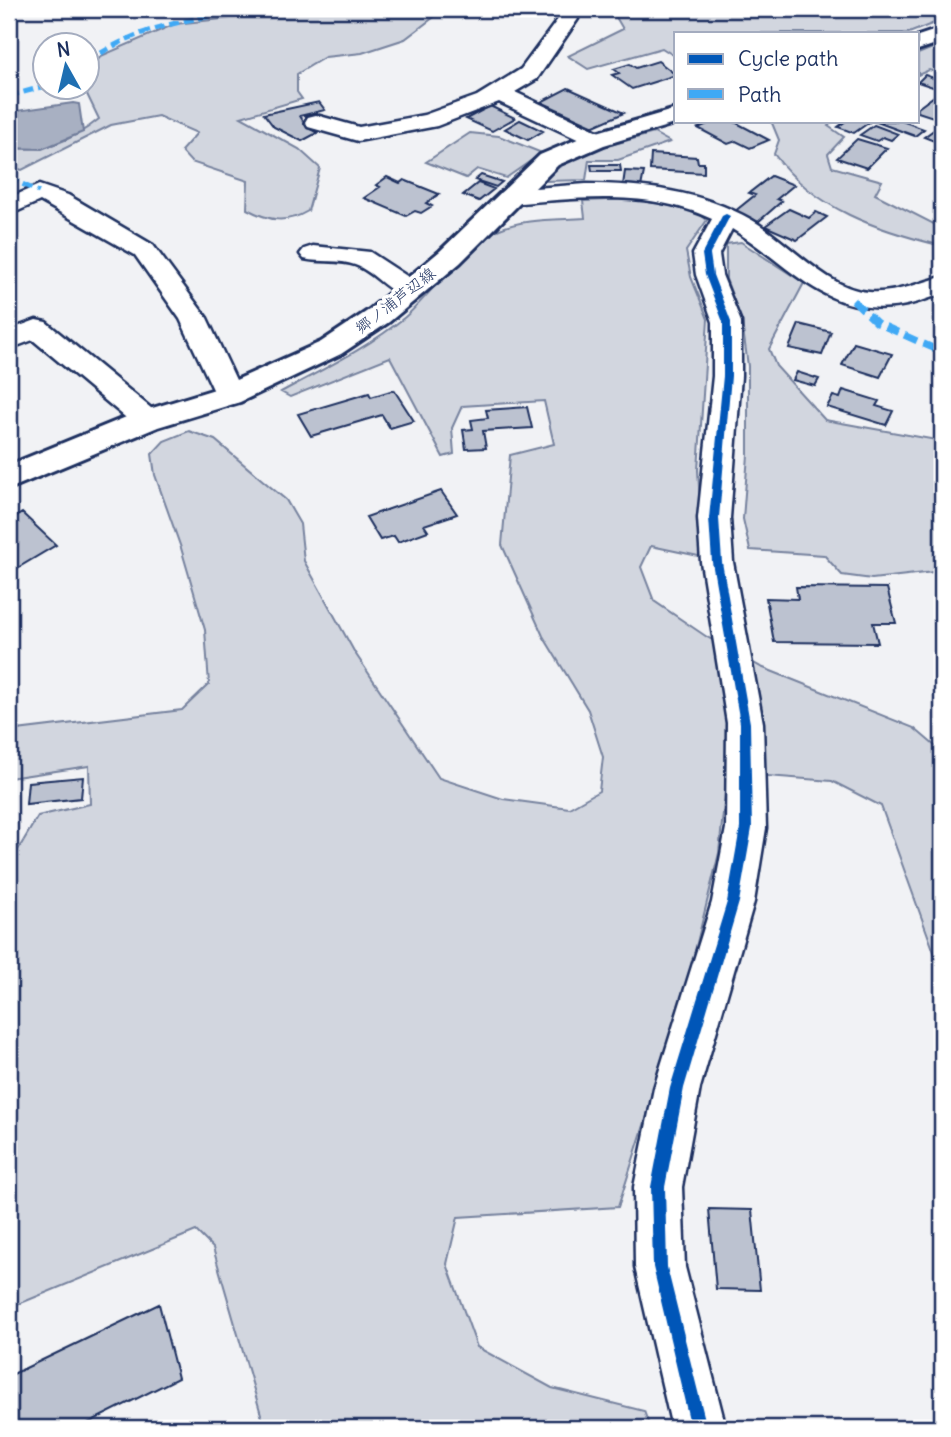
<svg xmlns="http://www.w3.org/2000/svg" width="951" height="1437" viewBox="0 0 951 1437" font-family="Delius,'Klee One',sans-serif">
<rect width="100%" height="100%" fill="#f1f2f5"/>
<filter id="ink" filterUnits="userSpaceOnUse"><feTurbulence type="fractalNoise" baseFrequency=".0143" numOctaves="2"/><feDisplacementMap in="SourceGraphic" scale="14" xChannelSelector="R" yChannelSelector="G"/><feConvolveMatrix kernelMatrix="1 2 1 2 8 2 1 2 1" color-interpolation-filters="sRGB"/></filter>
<g filter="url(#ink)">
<path fill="#d2d6df" stroke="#76829e" stroke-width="2" d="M 315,9 L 457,9 L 442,11 L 405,39 L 362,53 L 325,57 L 297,74 L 297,92 L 302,99 L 241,117 L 299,149 L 320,168 L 308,211 C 286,224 269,221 247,209 L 248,181 L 191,162 L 181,151 L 197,133 L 158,116 L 111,125 L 22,170 L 9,166 L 9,148 C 44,152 72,141 99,119 L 84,88 L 88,88 L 88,72 L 101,56 L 175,24 Z
M 604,9 L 785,9 L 790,12 L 806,9 L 942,9 L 942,20 L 909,33 L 676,33 L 676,57 L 662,48 L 588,69 L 568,56 L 623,29 L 613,12 Z
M 942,44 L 942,74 L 929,70 L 918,75 L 918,54 Z
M 768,121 L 834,121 L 828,126 L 844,137 L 828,154 L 832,167 L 882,181 L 875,194 L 942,228 L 942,246 C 878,230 815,210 774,154 L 779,140 L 772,123 Z
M 470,133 L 499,136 L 542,153 L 506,178 L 477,169 L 466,178 L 426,162 Z
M 654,133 L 670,142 L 618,160 L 589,160 L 586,180 L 545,181 L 560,163 L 578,154 Z
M 632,199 L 695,210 L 707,220 L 686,251 L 691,277 L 708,319 L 698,470 L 703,557 L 651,546 L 641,567 L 654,601 L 707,637 L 761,667 L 914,728 L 942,752 L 942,974 L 881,806 L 832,781 L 727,773 L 719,853 L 680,1012 L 618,1207 L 458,1217 L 447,1264 L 477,1347 L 552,1388 L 644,1411 L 650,1428 L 265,1428 L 213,1248 L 196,1231 L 9,1308 L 9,858 L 15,855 L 38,816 L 90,804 L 89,766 L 9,778 L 9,731 L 182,710 L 209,684 L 205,630 L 181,548 L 155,475 L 152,454 L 164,441 L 189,431 L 215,440 L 286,500 L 300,524 L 304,561 L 355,653 L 439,778 L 503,799 L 569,808 L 599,791 L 603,757 L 588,710 L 543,636 L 502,545 L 510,455 L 554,444 L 544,401 L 462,406 L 452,428 L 454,454 L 443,457 L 390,357 L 290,397 L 281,392 C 323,369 368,348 405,317 C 435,291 459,249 495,231 C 522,218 556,220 585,218 L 583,201 Z
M 741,242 L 804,283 L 769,349 L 776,366 L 825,420 L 942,441 L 942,571 L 872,579 L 842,575 L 824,555 L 750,550 L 743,519 L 748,455 L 748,366 L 742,322 L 726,279 L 726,244 Z"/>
<path fill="#a8b0c2" stroke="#707c9a" stroke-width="2" d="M 73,103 L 79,104 L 83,132 L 42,149 L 9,148 L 9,112 Z"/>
<path fill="#bcc2d0" stroke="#1b2f5e" stroke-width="2" d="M 658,61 L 676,75 L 632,89 L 612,75 L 619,73 L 614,69 L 630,64 L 636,68 Z
M 925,75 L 942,81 L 942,110 L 933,117 L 918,112 L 918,108 L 942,90 L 918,82 Z
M 568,88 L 624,113 L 594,126 L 541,102 Z
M 319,102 L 325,110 L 300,116 L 307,127 L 317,133 L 302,141 L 274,127 L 264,114 Z
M 490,106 L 515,118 L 492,131 L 466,119 Z
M 520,120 L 543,131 L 528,140 L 505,129 Z
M 715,121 L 733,121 L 769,140 L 750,148 L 736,141 L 728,144 L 698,128 Z
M 846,121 L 871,121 L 854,133 L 838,127 Z
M 874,121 L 902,121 L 924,129 L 915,136 Z
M 874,125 L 898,134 L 891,140 L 883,137 L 877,141 L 860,135 Z
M 938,127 L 942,129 L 942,144 L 924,137 Z
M 857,139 L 887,148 L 867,168 L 837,158 Z
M 651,154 L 697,157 L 698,163 L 704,163 L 704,173 L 650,170 Z
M 591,165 L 620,165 L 621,171 L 592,171 Z
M 625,171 L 644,172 L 641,187 L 623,185 Z
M 481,175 L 502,182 L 496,187 L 475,180 Z
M 771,176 L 794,185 L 777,199 L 782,201 L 758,222 L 734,212 L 755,195 L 749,193 Z
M 387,177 L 400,183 L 404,180 L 439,194 L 426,203 L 432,206 L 421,213 L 415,211 L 406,216 L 364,198 L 380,187 L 376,185 Z
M 478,183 L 494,189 L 479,201 L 463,195 Z
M 789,209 L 809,218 L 816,212 L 827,217 L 797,240 L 765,226 Z
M 799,324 L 831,332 L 822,355 L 789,348 Z
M 854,343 L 892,354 L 880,377 L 842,365 Z
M 797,372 L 819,379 L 815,386 L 793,380 Z
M 394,390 L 414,421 L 390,428 L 382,415 L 311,436 L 298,414 L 369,393 L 371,397 Z
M 843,390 L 879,401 L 876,406 L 893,411 L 886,425 L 827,407 L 833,396 L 840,398 Z
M 527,407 L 532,428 L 483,431 L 486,448 L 466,449 L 463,430 L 473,429 L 471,420 L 488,418 L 486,410 Z
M 441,491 L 457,514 L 424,525 L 428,531 L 398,542 L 394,536 L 380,540 L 366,517 Z
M 22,513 L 56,545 L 9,573 L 9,521 Z
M 796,587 L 887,588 L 896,623 L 873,623 L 878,643 L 774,642 L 766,598 L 798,599 Z
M 83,777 L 81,798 L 26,804 L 28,782 Z
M 709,1209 L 752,1210 L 760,1290 L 716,1289 Z
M 159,1304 L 178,1378 L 78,1428 L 9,1428 L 9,1376 Z"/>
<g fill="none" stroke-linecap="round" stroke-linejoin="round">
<defs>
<path id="minor" d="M 568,13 L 575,15 L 578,19 L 537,79 L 515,92 L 604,134 L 607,139 L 604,144 L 588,144 L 499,102 L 437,126 L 358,141 L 308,127 L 305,122 L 308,117 L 316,115 L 359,127 L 424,115 L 477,96 L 521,69 L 561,15 Z
M 586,184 C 643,184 702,191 752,220 C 787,240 828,290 869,292 C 895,294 918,283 942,277 L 942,294 C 929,298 915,304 901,306 C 825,318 790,264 732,229 L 719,254 L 722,275 L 741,322 L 741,376 L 730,518 L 733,562 L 763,723 L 766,828 L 754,902 L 700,1088 L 682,1187 L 685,1267 L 726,1428 L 672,1428 L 635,1267 L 634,1187 L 654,1088 L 712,902 L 726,828 L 727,723 L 701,562 L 698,518 L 713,376 L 713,322 L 696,275 L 693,254 L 712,219 C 650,189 576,198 510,204 L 501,202 L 498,197 L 501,192 L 510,190 Z
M 39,185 L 68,195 L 153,245 L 207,318 L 243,395 L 239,402 L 229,404 L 219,402 L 180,319 L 135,255 L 40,201 L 9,215 L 9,198 Z
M 313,246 L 370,252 L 419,284 L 423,290 L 419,296 C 393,302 378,273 355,265 C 340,259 320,263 304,259 L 300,254 L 304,249 Z
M 36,320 L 46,322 L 157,413 L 162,420 L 157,427 L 147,430 L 137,427 L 33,340 L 9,349 L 9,330 Z"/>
<path id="major" d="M 942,28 L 942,42 L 918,50 L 918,36 Z
M 676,109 L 676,121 L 684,121 L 604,145 L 558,165 L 460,263 L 389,322 L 341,354 L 240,402 L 158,427 L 9,489 L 9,465 L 136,413 L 218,388 L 321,342 L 369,310 L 440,251 L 540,155 L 587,135 Z"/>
</defs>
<use href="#minor" stroke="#1b2f5e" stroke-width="5"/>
<use href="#major" stroke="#1b2f5e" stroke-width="6"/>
<use href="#minor" fill="#fff" fill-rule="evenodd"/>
<use href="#major" fill="#fff" fill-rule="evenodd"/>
<path stroke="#3fa9f5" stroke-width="5" stroke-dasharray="10 5" stroke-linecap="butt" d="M 88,62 C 139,24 200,17 261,9
M 9,96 L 46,86
M 9,178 L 39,192"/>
<path stroke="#3fa9f5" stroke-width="7" stroke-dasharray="14 7" stroke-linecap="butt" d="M 853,300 L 877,323 L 942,352"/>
<defs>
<path id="cycleway" d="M 726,214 L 730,216 L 710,254 L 713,275 L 731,322 L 731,376 L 719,518 L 722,562 L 750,723 L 752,828 L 739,902 L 684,1088 L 665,1187 L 667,1267 L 707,1428 L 691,1428 L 653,1267 L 651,1187 L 670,1088 L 727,902 L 740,828 L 740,723 L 712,562 L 709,518 L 723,376 L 723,322 L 705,275 L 702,254 L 722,216 Z"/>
</defs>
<use href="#cycleway" stroke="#fff" stroke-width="5"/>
<use href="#cycleway" fill="#0057b8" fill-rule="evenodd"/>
</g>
</g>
<g text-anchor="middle" stroke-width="7" stroke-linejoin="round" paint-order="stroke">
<g font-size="16" fill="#1b2f5e" stroke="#fff">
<text transform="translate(395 300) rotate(-38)" y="6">郷ノ浦芦辺線</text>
</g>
</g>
<rect width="951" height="1437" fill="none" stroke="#fff" stroke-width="35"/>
<rect x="18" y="18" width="916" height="1402" fill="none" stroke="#1b2f5e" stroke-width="2.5" filter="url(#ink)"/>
<rect x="674" y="32" width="245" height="91" fill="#ffffff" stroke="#a4acbf" stroke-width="2"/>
<rect x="688" y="54" width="35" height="10" fill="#0057b8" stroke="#a4acbf" stroke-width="2"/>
<text x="738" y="66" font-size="21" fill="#1b2f5e">Cycle path</text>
<rect x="688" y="89" width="35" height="10" fill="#3fa9f5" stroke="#a4acbf" stroke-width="2"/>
<text x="738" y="102" font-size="21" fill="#1b2f5e">Path</text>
<g transform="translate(66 66) rotate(352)"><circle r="33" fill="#ffffff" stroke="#a4acbf" stroke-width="2"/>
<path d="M0-5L12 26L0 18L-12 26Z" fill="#1f6fb2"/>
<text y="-10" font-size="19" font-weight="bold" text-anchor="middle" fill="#1b2f5e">N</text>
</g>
</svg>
